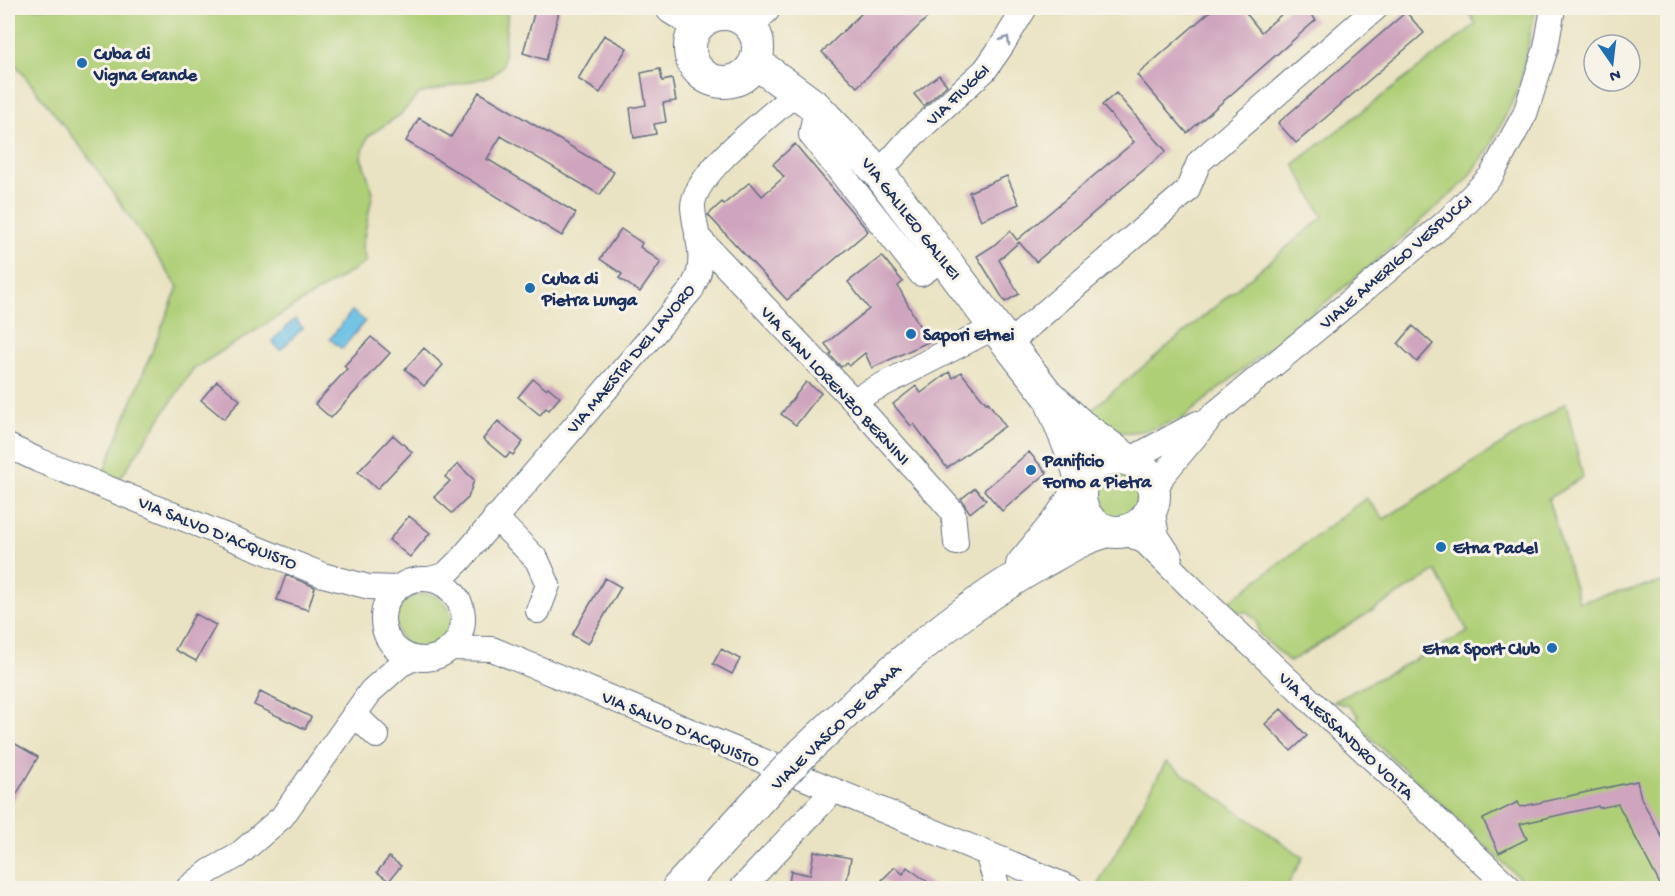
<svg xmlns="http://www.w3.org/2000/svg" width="1675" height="896" viewBox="0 0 1675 896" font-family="'Gochi Hand',sans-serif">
<rect width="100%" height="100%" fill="#f7f3e8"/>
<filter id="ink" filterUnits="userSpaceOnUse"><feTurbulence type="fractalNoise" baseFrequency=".0167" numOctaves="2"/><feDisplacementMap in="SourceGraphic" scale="12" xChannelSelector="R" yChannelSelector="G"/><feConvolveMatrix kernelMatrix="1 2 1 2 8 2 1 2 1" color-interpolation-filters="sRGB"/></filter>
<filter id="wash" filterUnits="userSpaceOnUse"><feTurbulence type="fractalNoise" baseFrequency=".008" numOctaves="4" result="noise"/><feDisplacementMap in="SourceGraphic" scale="24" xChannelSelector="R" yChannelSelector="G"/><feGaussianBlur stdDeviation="1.35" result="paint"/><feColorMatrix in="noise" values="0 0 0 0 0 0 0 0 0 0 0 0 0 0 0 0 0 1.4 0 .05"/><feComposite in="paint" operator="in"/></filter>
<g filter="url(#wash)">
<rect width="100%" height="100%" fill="#eae3c3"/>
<path fill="#afcf77" stroke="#657f6a" stroke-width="1.5" d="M 8,8 L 508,8 L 503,65 L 492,76 L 419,94 L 400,115 L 368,136 L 361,157 L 373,192 L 362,247 L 366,262 L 193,369 L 119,480 L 103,473 L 178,287 L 87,155 L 8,55 Z
M 1466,8 L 1536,8 L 1519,88 L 1489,149 L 1465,182 L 1369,267 L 1183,418 C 1160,426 1134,438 1109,429 C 1101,426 1092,419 1085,415 L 1323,217 L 1294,164 L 1476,24 Z
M 1566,403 L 1583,477 L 1548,499 L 1579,602 L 1667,581 L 1667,888 L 1530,888 L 1357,725 L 1358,715 L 1348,705 L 1333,702 L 1468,632 L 1436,571 L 1290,662 L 1259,634 L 1257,621 L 1248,612 L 1236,612 L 1227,603 L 1366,498 L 1384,519 Z
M1092 495a24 24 0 1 1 48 0a24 24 0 1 1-48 0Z
M396 622a28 28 0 1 1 56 0a28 28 0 1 1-56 0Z
M 1166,762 L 1303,857 L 1286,888 L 1108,888 L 1098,884 Z"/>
<path fill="#68bfe5" stroke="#4277a2" stroke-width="1.5" d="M 352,311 L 365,321 L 342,349 L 330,339 Z
M 295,319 L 303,328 L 280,350 L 272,341 Z"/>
<g id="blocks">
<path fill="#cfa4be" d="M 539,8 L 560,8 L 546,60 L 523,53 L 535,10 L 538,11 Z
M 867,8 L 937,8 L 857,87 L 822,52 Z
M 1214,8 L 1242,8 L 1261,32 L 1289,8 L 1304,8 L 1316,20 L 1187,133 L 1137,75 Z
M 1406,12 L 1424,33 L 1296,143 L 1278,123 Z
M 604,35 L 627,48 L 600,93 L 578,79 Z
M 660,69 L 662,81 L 672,79 L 676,101 L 663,103 L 666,122 L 654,124 L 656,134 L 634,138 L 630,108 L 646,105 L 641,73 Z
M 939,75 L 947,85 L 924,106 L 914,94 Z
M 479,92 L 614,172 L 600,195 L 501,136 L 487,159 L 576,213 L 562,236 L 406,141 L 419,118 L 451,137 Z
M 1116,93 L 1166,151 L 1036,262 L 1019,242 L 999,260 L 1019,294 L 1005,302 L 977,256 L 993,246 L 1010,231 L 1017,240 L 1134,142 L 1102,105 Z
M 795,144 L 868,231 L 787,300 L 708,215 L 722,202 L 724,204 L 750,182 L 762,196 L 784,177 L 773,164 Z
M 1007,176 L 1019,204 L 981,220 L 969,192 Z
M 621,229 L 642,243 L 640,247 L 661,262 L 640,292 L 619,278 L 622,274 L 600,259 Z
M 882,256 L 903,282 L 898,286 L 928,342 L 872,368 L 865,353 L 849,366 L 847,363 L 841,367 L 830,355 L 832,353 L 825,344 L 869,309 L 848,282 Z
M 1413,326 L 1433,344 L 1417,362 L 1398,344 Z
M 371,337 L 390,353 L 331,418 L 315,404 L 347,369 L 344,366 Z
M 424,348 L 443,365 L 424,386 L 405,369 Z
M 949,372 L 953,378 L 961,372 L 986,403 L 988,402 L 1005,426 L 947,468 L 914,424 L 911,426 L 893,404 L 916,386 L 921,393 Z
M 533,379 L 546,389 L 548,387 L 560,397 L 549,410 L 546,408 L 540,415 L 518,397 Z
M 217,381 L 240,400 L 224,419 L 201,400 Z
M 806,382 L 821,393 L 796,425 L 781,414 Z
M 498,421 L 523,442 L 513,455 L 510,453 L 506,458 L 483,439 Z
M 393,435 L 412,452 L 377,489 L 358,472 Z
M 1029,452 L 1047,473 L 1002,511 L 984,490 Z
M 458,464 L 474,480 L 468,498 L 452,513 L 434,497 L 450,481 L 445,477 Z
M 975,488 L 986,500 L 970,513 L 961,499 Z
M 409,516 L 430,533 L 410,557 L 389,540 Z
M 286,575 L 315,587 L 308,610 L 277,600 Z
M 605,578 L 621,587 L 588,644 L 572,635 Z
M 195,614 L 216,625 L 196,661 L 175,650 Z
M 721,649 L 740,659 L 732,674 L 713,664 Z
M 260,692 L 311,717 L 305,729 L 254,705 Z
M 1281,709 L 1307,736 L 1291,751 L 1265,724 Z
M 12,742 L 38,757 L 8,809 L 8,751 Z
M 1637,781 L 1641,798 L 1668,848 L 1668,888 L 1662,888 L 1618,804 L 1599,808 L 1598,806 L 1520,824 L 1527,839 L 1499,853 L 1483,819 L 1518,802 L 1520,807 Z
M 814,851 L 851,858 L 846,885 L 843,885 L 842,888 L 788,888 L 791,871 L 810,875 Z
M 389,857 L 401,866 L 389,881 L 377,872 Z
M 895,867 L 903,874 L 907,867 L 936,888 L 893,888 L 882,880 Z"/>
</g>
</g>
<g filter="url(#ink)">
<use href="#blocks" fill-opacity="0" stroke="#636e81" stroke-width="1.5"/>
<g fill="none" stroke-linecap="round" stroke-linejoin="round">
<defs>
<path id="minor" d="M 750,26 L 767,11
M 816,107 L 811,135 L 921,274 L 944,258
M 879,173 L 912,136 L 985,70 L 1001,47 L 1025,8
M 697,236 L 853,400 L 953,512 L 956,543
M 1008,344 L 1187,191 L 1199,162 L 1376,8
M 853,400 L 995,327
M 8,446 L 38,460 L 323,575 L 369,587 L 397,588
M 1129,460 L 1198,423
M 1155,491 L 1163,475 L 1213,415 L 1446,222 L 1491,176 L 1525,114 L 1546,48 L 1553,8
M 1152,509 L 1157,536 L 1170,556
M 495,517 L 537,560 L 548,585 L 538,611
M 1125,532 L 1145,542 L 1213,609 L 1510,888
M 429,579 L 445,575 L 461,559 L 692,289 C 694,283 698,277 699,272 C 704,250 694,228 693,207 C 692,174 772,115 797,92
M383 619a40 40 0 1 1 80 0a40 40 0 1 1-80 0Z
M 451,648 L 492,649 L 1071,888
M 354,714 L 377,736
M 987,854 L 998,888
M 188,888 L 210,871 L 237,856 L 282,817 L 371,691 L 400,665 L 414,658
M 742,888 L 833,791"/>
<path id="major" d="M 672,8 L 699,25
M690 48a34 34 0 1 1 68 0a34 34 0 1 1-68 0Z
M 755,62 L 816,107 L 879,173 L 995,327 L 1048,395 L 1080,425 L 1125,458
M 1052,404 L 1077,466 L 1082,484
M1080 495a37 37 0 1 1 74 0a37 37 0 1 1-74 0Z
M 1022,565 L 1059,520 L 1081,487
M 803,753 C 876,683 951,614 1039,564 C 1062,551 1083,537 1109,531
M 678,888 L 775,782"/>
</defs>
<use href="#minor" stroke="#636e81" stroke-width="26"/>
<use href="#major" stroke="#636e81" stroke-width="34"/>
<use href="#minor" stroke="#fff" stroke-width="24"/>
<use href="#major" stroke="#fff" stroke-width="32"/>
<defs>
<path id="major-bridge" d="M 775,782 L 803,753"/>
</defs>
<use href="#major-bridge" stroke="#636e81" stroke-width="34" stroke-linecap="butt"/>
<use href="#major-bridge" stroke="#fff" stroke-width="32"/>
</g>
<defs><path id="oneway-chevron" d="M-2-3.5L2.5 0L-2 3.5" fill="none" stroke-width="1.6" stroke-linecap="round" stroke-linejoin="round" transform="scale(1.5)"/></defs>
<use stroke="#8d97ae" href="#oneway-chevron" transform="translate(1006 40) rotate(-60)"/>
</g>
<g fill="#1f6fb2" stroke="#f7f3e8" stroke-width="2">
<circle cx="82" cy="63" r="6"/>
<circle cx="530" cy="288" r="6"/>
<circle cx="911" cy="334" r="6"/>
<circle cx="1031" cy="470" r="6"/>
<circle cx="1441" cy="547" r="6"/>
<circle cx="1552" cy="648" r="6"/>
</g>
<g text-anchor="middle" stroke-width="6" stroke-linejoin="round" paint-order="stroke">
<g font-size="18" font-weight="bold" fill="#1b2f5e" stroke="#f7f3e8" text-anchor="start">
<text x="94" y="59">Cuba di<tspan x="94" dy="21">Vigna Grande</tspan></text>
<text x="542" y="284">Cuba di<tspan x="542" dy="21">Pietra Lunga</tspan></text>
<text x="923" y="340">Sapori Etnei</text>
<text x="1043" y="466">Panificio<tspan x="1043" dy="21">Forno a Pietra</tspan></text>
<text x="1453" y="553">Etna Padel</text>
<text x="1540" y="654" text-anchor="end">Etna Sport Club</text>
</g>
<g font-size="18" fill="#1b2f5e" stroke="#f7f3e8">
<text transform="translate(957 94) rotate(-44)" y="6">VIA FIUGGI</text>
<text transform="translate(912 218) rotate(52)" y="6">VIA GALILEO GALILEI</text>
<text transform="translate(1395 261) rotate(-41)" y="6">VIALE AMERIGO VESPUCCI</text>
<text transform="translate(630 358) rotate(-50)" y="6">VIA MAESTRI DEL LAVORO</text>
<text transform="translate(836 385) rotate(47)" y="6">VIA GIAN LORENZO BERNINI</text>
<text transform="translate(218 532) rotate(22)" y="6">VIA SALVO D'ACQUISTO</text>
<text transform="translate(835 726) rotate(-44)" y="6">VIALE VASCO DE GAMA</text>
<text transform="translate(681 728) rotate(23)" y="6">VIA SALVO D'ACQUISTO</text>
<text transform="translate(1347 735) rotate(43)" y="6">VIA ALESSANDRO VOLTA</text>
</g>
</g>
<rect width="1675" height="896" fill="none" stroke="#f7f3e8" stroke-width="30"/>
<g transform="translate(1612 63) rotate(166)"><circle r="28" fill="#f7f3e8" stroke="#9fa5b1" stroke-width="1.5"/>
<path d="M0-4.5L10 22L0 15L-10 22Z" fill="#1f6fb2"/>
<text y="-9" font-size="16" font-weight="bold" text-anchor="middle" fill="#1b2f5e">N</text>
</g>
</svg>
